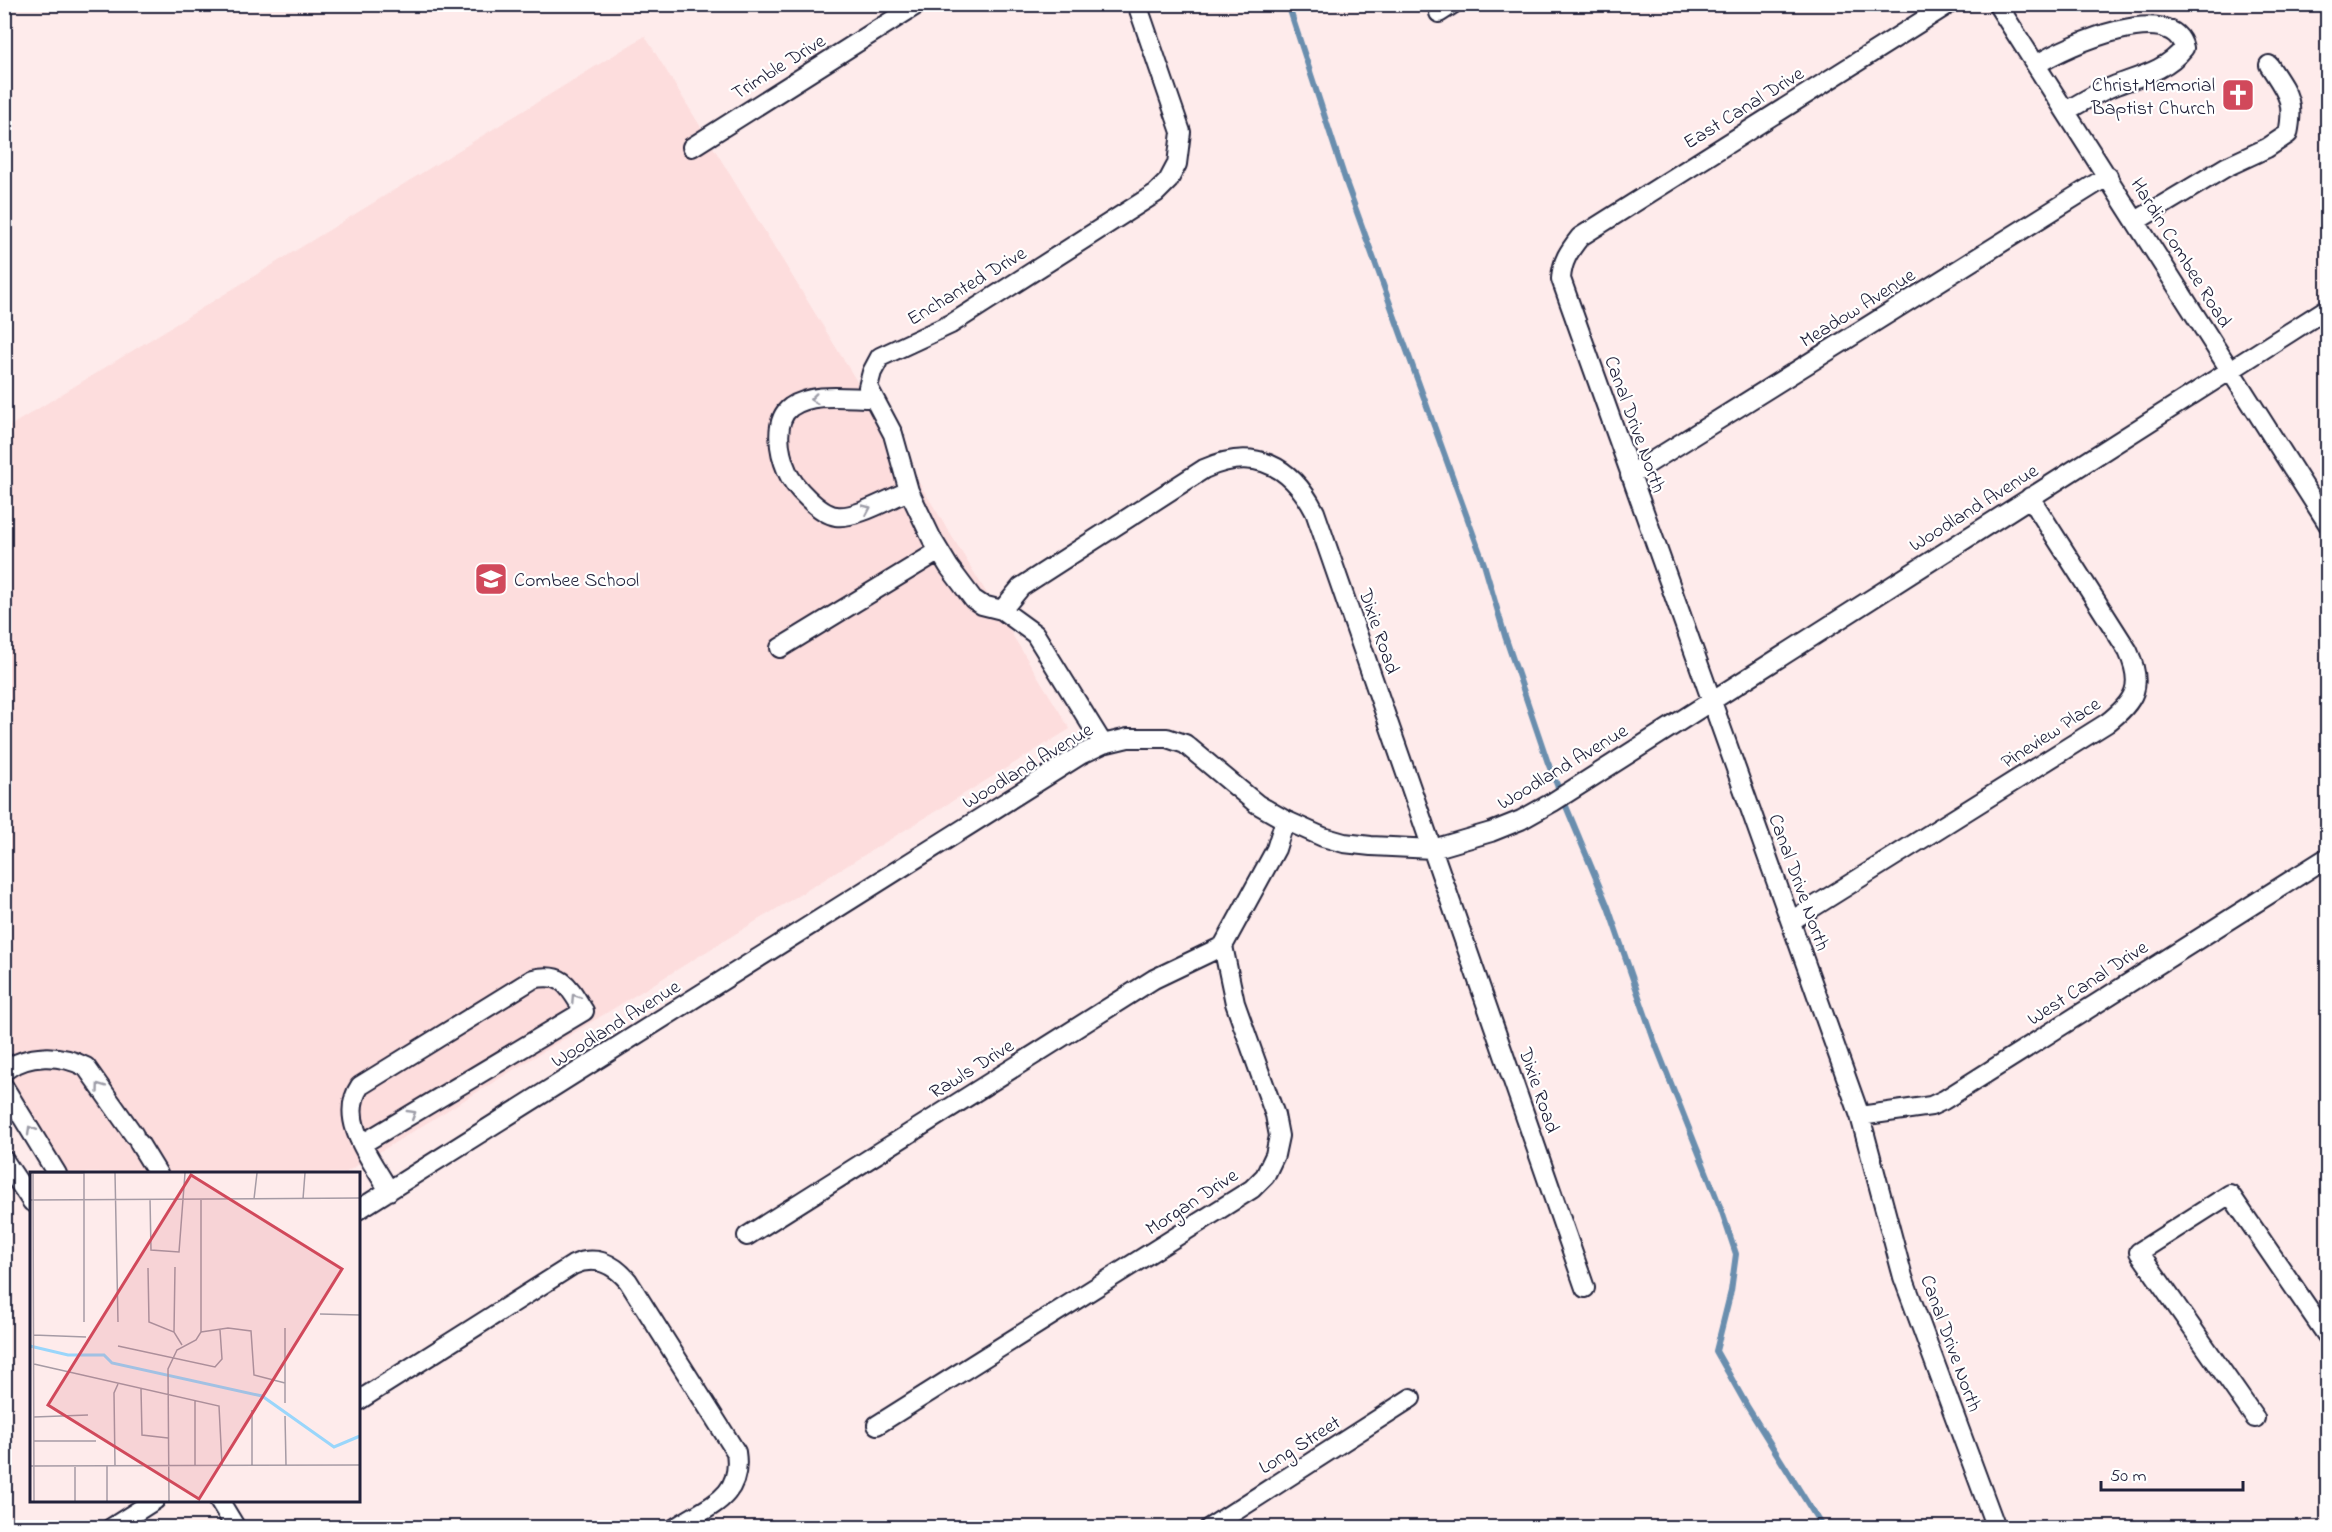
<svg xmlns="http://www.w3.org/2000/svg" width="2332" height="1532" viewBox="0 0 2332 1532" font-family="'Indie Flower',sans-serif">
<rect width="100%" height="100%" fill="#feebeb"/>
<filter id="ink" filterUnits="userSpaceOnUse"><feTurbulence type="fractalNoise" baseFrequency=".0167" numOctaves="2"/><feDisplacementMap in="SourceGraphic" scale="12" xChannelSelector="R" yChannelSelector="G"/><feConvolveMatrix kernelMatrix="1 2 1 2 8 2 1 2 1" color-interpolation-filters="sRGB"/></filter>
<g filter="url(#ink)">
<path fill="#fddddd" d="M 645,36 L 1070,729 L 345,1173 L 65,1173 L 5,1076 L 5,429 Z"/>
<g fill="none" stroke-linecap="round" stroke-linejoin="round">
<path stroke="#6a8eae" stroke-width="6" d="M 1288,4 L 1346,182 L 1484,564 L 1505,636 L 1548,763 L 1608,907 L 1655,1043 L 1721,1209 L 1736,1254 L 1731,1291 L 1716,1351 L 1747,1406 L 1823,1528"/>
<defs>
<path id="minor" d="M 1949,4 L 1580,237 C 1569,251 1562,261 1561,279 L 1860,1116 L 1903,1277 L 1996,1528
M 1997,4 L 2328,524
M 1439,13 L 1453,4
M 2036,65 C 2071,43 2172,0 2184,48 C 2167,70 2140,76 2116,85 C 2098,92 2082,102 2066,111
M 692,147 L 918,4
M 2136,221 L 2226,167 L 2267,148 L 2288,134 C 2295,100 2287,93 2269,65
M 872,398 C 847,398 813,392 791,407 C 773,420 779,453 787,471 C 793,486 820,514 836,516 C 856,519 890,498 909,491
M 1630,475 L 2108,176
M 1002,610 L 1021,587 L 1204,469 C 1254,446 1291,465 1315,512 L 1585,1288
M 780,648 L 939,551
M 1103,744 L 1035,634 L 1002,610 L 982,605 L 973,599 L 949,567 L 932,539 L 909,491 L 893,434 L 868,387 L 872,372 L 880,357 L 951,324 L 1156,193 L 1168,181 L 1177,164 L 1181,132 L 1137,4
M 1791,921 L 2107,723 C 2135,701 2144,686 2128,651 L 2030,497
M 4,1071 C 28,1053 61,1054 86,1067 L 134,1135
M 4,1087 L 57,1174
M 1860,1116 L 1931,1106 L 1944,1100 L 2328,857
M 139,1143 L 158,1174
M 362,1144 L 584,1011 C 569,987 564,972 533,979 L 360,1086 C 337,1120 372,1160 389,1191
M 4,1160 L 32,1202
M 358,1210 L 1082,754 L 1103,744 L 1128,738 L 1167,738 L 1185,744 L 1257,804 L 1285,820 L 1323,837 L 1344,843 L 1371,846 L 1433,849 L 1491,832 L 1521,820 L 1553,802 L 2328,308
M 747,1236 L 1154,979 L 1223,946
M 358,1401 L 573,1265 C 595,1255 613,1263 628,1281 L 736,1452 C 743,1498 708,1506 675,1528
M 2255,1418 L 2139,1252 L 2230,1194 L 2328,1337
M 877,1425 L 1252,1189 L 1265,1176 L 1275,1155 L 1279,1136 L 1275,1115 L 1235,1003 L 1223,946 L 1276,849 L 1285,820
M 219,1500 L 236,1528
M 111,1528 L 155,1500
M 1209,1528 L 1411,1398"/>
</defs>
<use href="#minor" stroke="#22223b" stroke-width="22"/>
<use href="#minor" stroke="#fff" stroke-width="18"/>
</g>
<defs><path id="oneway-chevron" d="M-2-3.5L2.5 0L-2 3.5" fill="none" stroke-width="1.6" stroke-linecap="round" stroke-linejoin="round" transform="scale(1.5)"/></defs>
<g stroke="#9c9ca7">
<use href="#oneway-chevron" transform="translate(814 399) rotate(173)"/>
<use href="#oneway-chevron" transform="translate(867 509) rotate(-24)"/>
<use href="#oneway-chevron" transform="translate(575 998) rotate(-123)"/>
<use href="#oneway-chevron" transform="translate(100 1087) rotate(-126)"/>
<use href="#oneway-chevron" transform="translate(412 1114) rotate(-31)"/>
<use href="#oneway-chevron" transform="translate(31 1130) rotate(-121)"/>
</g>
</g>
<defs>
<symbol id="church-square" viewBox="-11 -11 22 22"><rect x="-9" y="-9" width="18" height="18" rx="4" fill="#d1495b" stroke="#fff"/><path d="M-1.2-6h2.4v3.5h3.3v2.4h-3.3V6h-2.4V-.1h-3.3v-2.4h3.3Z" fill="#fff"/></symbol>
<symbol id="school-square" viewBox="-11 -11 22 22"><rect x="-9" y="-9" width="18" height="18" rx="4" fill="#d1495b" stroke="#fff"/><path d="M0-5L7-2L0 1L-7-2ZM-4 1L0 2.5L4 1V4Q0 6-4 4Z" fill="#fff"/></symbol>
</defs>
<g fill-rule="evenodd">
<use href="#church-square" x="2219" y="76" width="38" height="38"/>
<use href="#school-square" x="472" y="560" width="38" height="38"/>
</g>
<g text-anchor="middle" stroke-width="4.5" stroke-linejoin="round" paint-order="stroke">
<g font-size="20" fill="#22223b" stroke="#fff">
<text transform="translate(778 66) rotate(-32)" y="7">Trimble Drive</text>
<text transform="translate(1743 107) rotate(-32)" y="7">East Canal Drive</text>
<text transform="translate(2182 252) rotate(58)" y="7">Hardin Combee Road</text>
<text transform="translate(966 285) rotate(-31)" y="7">Enchanted Drive</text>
<text transform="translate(1857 307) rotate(-32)" y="7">Meadow Avenue</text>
<text transform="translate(1636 424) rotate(70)" y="7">Canal Drive North</text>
<text transform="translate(1973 507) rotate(-32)" y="7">Woodland Avenue</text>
<text transform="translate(1380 631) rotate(71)" y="7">Dixie Road</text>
<text transform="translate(2050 732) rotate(-33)" y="7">Pineview Place</text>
<text transform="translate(1027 765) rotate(-31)" y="7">Woodland Avenue</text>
<text transform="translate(1562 766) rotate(-31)" y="7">Woodland Avenue</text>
<text transform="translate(1800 882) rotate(70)" y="7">Canal Drive North</text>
<text transform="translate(2087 982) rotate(-33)" y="7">West Canal Drive</text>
<text transform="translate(615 1023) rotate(-32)" y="7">Woodland Avenue</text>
<text transform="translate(971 1068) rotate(-32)" y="7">Rawls Drive</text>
<text transform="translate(1540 1090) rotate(71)" y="7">Dixie Road</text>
<text transform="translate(1191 1201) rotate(-33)" y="7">Morgan Drive</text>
<text transform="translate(1952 1343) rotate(70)" y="7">Canal Drive North</text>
<text transform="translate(1299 1444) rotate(-32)" y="7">Long Street</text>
</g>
<g font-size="20" fill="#22223b" stroke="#fff" text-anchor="end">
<text x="2215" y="91">Christ Memorial<tspan x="2215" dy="23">Baptist Church</tspan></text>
<text x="514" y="586" text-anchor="start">Combee School</text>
</g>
</g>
<g transform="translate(30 1172)">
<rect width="330" height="330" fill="#feebeb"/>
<path fill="none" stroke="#9ad6fb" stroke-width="3" d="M 0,174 L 38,183 L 74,183 L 82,191 L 232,224 L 304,275 L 330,264"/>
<path fill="none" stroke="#a69ba5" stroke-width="1.5" d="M 0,1 L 54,1M 3,1 L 4,329M 54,1 L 54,150M 85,1 L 88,150M 120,27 L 121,78 L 149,80 L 155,1M 224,27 L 227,1M 273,27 L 275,1M 0,28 L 330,26M 118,96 L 119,150 L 144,160 L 152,173M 290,142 L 330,143M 255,156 L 255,231M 144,160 L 145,95M 171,160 L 198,156 L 221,159 L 224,203 L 255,211M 3,163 L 56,165M 88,174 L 185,195 L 192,187 L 190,158M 4,192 L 189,234 L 192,293M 111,217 L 112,263 L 138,266M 165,229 L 165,294M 222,238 L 222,293M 255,244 L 256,293M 4,245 L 58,243M 4,269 L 66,269M 0,294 L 330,293M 77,294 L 77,329M 85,294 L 84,221 L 88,212M 45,295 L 45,329M 139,329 L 138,197 L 147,178 L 166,168 L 171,160 L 171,27"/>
<path fill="#d1495b" fill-opacity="0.15" stroke="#d1495b" stroke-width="3" d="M 161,3 L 312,97 L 169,327 L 18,233 Z"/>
<rect width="330" height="330" fill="none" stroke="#22223b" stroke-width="3"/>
</g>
<rect width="2332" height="1532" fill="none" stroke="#fff" stroke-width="24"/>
<rect x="12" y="12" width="2308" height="1508" fill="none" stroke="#22223b" stroke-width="2" filter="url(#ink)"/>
<path d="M2101 1481v9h142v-9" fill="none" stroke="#22223b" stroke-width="3"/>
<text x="2110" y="1481" font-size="18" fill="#22223b" stroke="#ffffff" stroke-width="4.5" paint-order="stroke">50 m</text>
</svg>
